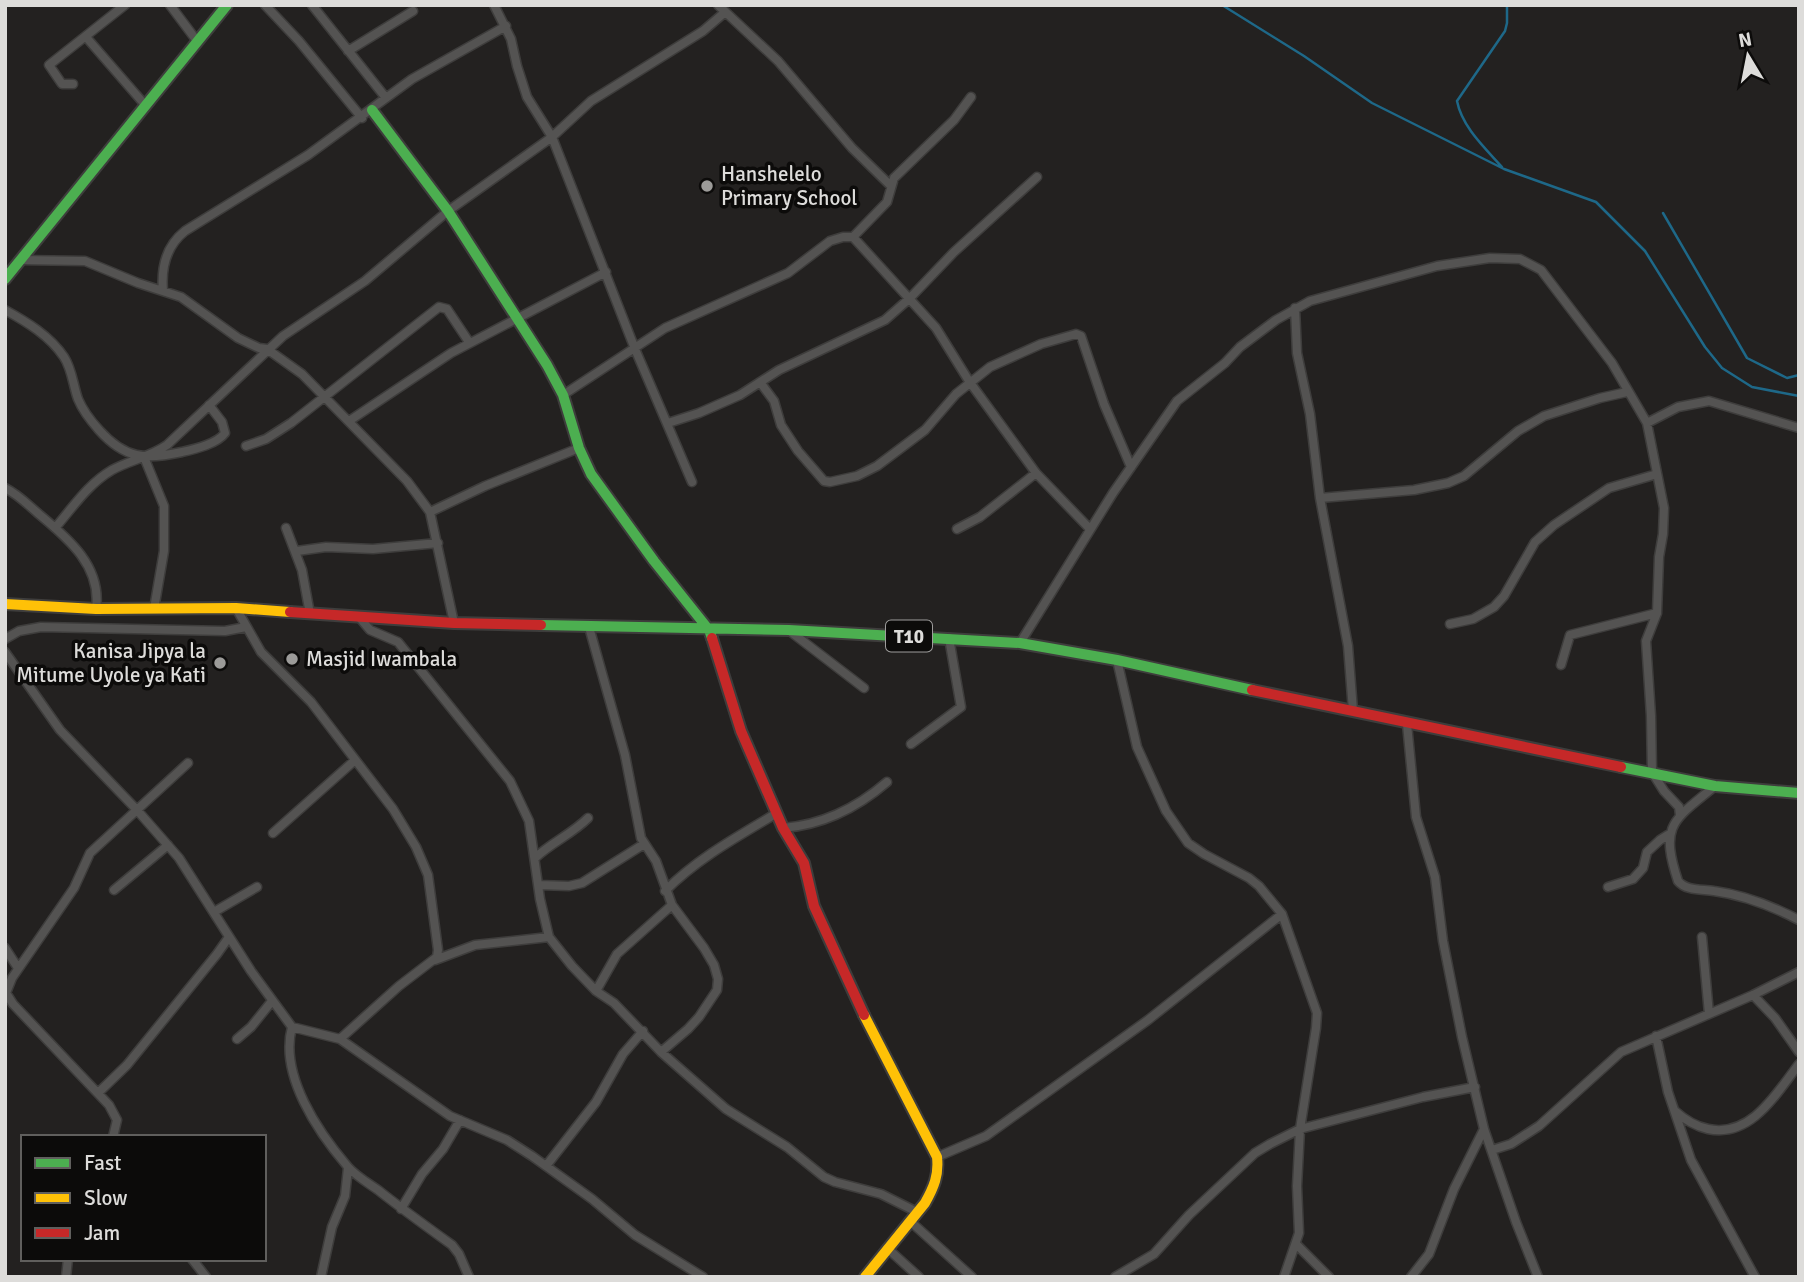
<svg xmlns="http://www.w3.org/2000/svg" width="1804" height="1282" viewBox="0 0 1804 1282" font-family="Signika,sans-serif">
<rect width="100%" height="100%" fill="#232120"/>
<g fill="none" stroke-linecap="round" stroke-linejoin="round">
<path stroke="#1e6888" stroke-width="2.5" d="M 1222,5 L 1304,56 L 1372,103 L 1504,169 L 1596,202 L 1645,251 L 1705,347 L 1722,368 L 1752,387 L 1799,396
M 1502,167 C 1485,148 1462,127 1457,101 L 1505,31 L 1507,23 L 1507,5
M 1663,213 L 1747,358 L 1787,378 L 1799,375"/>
<defs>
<path id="street" d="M 170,5 L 197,41
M 265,5 L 299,41 L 362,118
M 312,5 L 386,98
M 494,5 L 511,39 L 517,66 L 527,97 L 552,137 L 635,349 L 692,482
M 718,5 L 778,61 L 852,148 L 891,186
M 86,37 L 146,106
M 348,51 L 413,11
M 73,84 L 62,84 L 49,65 L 125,5
M 853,237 L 887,202 L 894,178 L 954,120 L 971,97
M 20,260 L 85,261 L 138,283 L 181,297 L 238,338 L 259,348 L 267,349 L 302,374 L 407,481 L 430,512 L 454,623
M 163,291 C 161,268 166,246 185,231 L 308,155 L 412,79 L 506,26
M 1295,308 L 1297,353 L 1310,414 L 1320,498 L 1348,646 L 1353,711
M 5,310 C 27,322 50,336 64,357 C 72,369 73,385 78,399 C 83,411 90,420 99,430 C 125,459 145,460 182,452 C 195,449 217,444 225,433 L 222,422 L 209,405
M 760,382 L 774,401 L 781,425 L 798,451 L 824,481 L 830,482 L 857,476 L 877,466 L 925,430 L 956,394 L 990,367 L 1041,344 L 1076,334 L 1081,336 L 1104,404 L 1131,467
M 563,395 L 665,328 L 788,273 L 830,241 L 843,237 L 853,237 L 936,328 L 969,381 L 1036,473 L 1090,529
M 349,421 L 451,353 L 606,272
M 668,423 L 699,413 L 740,395 L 779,370 L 885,320 L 910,298 L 954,252 L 1037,177
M 1647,423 L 1678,407 L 1709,401 L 1799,428
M 246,446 L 266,439 L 291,423 L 439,307 L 447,309 L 469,342
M 144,457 L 164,506 L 164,551 L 154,609
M 5,488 C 19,495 28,505 40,515 C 69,539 102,567 96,609
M 1320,498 L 1414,490 L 1448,483 L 1464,476 L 1518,431 L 1544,416 L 1600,398 L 1627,392
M 430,512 L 485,486 L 579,448
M 55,528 C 73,507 88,484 112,470 C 130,460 150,457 167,445 L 283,336 L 365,281 L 448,211 L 552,137 L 591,101 L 703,31 L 724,13
M 286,528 L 302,570 L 310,614
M 957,529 L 980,517 L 1036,473
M 297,551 L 326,547 L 373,549 L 438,543
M 236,608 L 261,652 L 311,702 L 393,809 L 416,847 L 428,875 L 438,950 L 437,957 L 399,986 L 340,1039
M 359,617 L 370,630 L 398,642 L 510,781 L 529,821 L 540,899 L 549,937 L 572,966 L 596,991 L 614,1003 L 661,1052 L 726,1109 L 787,1147 L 824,1177 L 835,1182 L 881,1194 L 917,1212
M 1450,624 L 1473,619 L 1494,607 L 1504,596 L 1535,542 L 1554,525 L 1609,488 L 1657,474
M 589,627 L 625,755 L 641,838 L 656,861 L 672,905 L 704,948 L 714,965 L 718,979 L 717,990 L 699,1017 L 688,1029 L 661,1052
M 791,632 L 864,688
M 5,639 L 19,631 L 41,627 L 225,631 L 246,627
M 1020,643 L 1113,493 L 1177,401 L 1225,363 L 1240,347 L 1276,320 L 1310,301 L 1437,266 L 1490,258 L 1520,259 L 1541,270 L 1612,363 L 1647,423 L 1664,508 L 1663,534 L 1659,557 L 1657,613 L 1646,641 L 1651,716 L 1652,772 L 1664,791 L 1679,807 L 1680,815
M 5,652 L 60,730 L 137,810 L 179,858 L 251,971 L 292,1027 L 340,1039 L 450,1116 L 507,1140 L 532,1156 L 592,1199 L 635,1235 L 703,1277
M 1117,660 L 1137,747 L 1166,811 L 1188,843 L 1204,854 L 1249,878 L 1259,886 L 1282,914 L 1317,1013 L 1316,1028 L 1300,1129 L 1297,1186 L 1299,1233 L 1284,1277
M 1561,665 L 1570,635 L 1657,613
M 1407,724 L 1416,817 L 1435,877 L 1443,941 L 1462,1037 L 1484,1129 L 1516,1222 L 1538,1277
M 911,744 L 961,707 L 949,638
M 1715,786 C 1674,820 1659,824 1678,881 C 1686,891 1702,889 1714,891 C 1744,895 1772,906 1799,920
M 783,828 C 822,825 858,807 887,782
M 273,833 L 354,761
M 535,858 C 552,842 572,834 588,818
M 539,885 L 569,886 L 582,883 L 644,844
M 1608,887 L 1633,879 L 1643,868 L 1647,852 L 1660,840 L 1668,835
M 114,890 L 168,845
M 665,891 C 698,858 737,837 777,813
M 214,912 L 257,887
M 1702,937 L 1709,1014
M 5,948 L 18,968
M 435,960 L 475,945 L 549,937
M 596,991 L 617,954 L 672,905
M 1753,995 L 1775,1018 L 1799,1052
M 292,1027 C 279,1075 318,1132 348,1167 C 356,1176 368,1183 378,1190 C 402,1209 427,1227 452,1245 L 459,1254 L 469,1277
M 1656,1036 L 1668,1092 L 1691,1160 L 1755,1277
M 237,1039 L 251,1027 L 272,1001
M 98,1093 L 127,1065 L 217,954 L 229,937
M 1675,1111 C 1685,1120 1694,1126 1708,1129 C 1751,1138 1776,1094 1799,1064
M 113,1137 L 117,1120 L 109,1105 L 13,1004 L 6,993 L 12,978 L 74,888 L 90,853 L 188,763
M 1492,1150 L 1511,1144 L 1539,1126 L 1621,1052 L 1753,995 L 1799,972
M 937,1157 L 986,1136 L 1148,1020 L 1282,914
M 546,1166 L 596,1102 L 623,1054 L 643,1031
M 401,1209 L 422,1174 L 443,1149 L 460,1120
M 911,1222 L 972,1277
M 1297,1245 L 1329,1277
M 887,1248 L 919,1277
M 192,1259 L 206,1277
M 66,1277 L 68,1259
M 321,1277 L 332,1227 L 345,1196 L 348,1168
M 1115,1277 L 1154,1254 L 1189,1215 L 1255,1153 L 1270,1144 L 1300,1129 L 1423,1097 L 1475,1087
M 1411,1277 L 1429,1254 L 1454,1189 L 1484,1129"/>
<path id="fast" d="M 372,110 L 448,211 L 547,365 L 563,395 L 579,448 L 591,474 L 654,561 L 709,630 L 712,638
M 5,279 L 227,5
M 541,625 L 789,630 L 1020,643 L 1117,660 L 1252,690
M 1621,767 L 1715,786 L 1799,793"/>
<path id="slow" d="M 5,604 L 96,609 L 236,608 L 290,612
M 864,1015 L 937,1157 C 939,1175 934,1187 925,1203 L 865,1277"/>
<path id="jam" d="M 290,612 L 454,623 L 541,625
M 712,638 L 741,731 L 783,828 L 804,863 L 814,906 L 864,1015
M 1252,690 L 1621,767"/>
</defs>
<use href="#street" stroke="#3e3d3c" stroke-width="11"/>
<use href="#fast" stroke="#3e3d3c" stroke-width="14"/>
<use href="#slow" stroke="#3e3d3c" stroke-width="14"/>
<use href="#jam" stroke="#3e3d3c" stroke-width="14"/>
<use href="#street" stroke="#545352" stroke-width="8"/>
<use href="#fast" stroke="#4caf50" stroke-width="10"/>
<use href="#slow" stroke="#ffc107" stroke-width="10"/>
<use href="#jam" stroke="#c62828" stroke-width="10"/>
</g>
<g fill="#9c9b99" stroke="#0c0b0a" stroke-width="2.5">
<circle cx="707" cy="186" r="7"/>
<circle cx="292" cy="659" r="7"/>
<circle cx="220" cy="663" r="7"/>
</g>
<g text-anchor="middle" stroke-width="7" stroke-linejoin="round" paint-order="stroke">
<rect fill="#0c0b0a" stroke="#9e9d9c" stroke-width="2" x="886" y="620.5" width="46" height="31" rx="5"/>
<g font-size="19" font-weight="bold" fill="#dddcda">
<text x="909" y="643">T10</text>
</g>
<g font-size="21" fill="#dddcda" stroke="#0c0b0a" text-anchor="start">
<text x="721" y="181">Hanshelelo<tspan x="721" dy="24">Primary School</tspan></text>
<text x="206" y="658" text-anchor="end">Kanisa Jipya la<tspan x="206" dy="24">Mitume Uyole ya Kati</tspan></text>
<text x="306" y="666">Masjid Iwambala</text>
</g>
</g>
<rect width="1804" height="1282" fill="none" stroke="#dddcda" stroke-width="14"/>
<rect x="21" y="1135" width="245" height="126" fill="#0c0b0a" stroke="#605f5d" stroke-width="2"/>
<rect x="35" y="1158" width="35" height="10" fill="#4caf50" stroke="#605f5d" stroke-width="2"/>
<text x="84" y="1170" font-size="21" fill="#dddcda">Fast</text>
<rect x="35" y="1193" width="35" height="10" fill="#ffc107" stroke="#605f5d" stroke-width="2"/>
<text x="84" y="1205" font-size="21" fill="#dddcda">Slow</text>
<rect x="35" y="1228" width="35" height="10" fill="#c62828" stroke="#605f5d" stroke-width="2"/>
<text x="84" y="1240" font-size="21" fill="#dddcda">Jam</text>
<g transform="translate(1748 56) rotate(350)" stroke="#0c0b0a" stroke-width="5" paint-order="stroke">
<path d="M0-5L12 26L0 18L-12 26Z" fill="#dddcda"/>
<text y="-10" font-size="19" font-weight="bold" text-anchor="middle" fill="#dddcda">N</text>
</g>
</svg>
